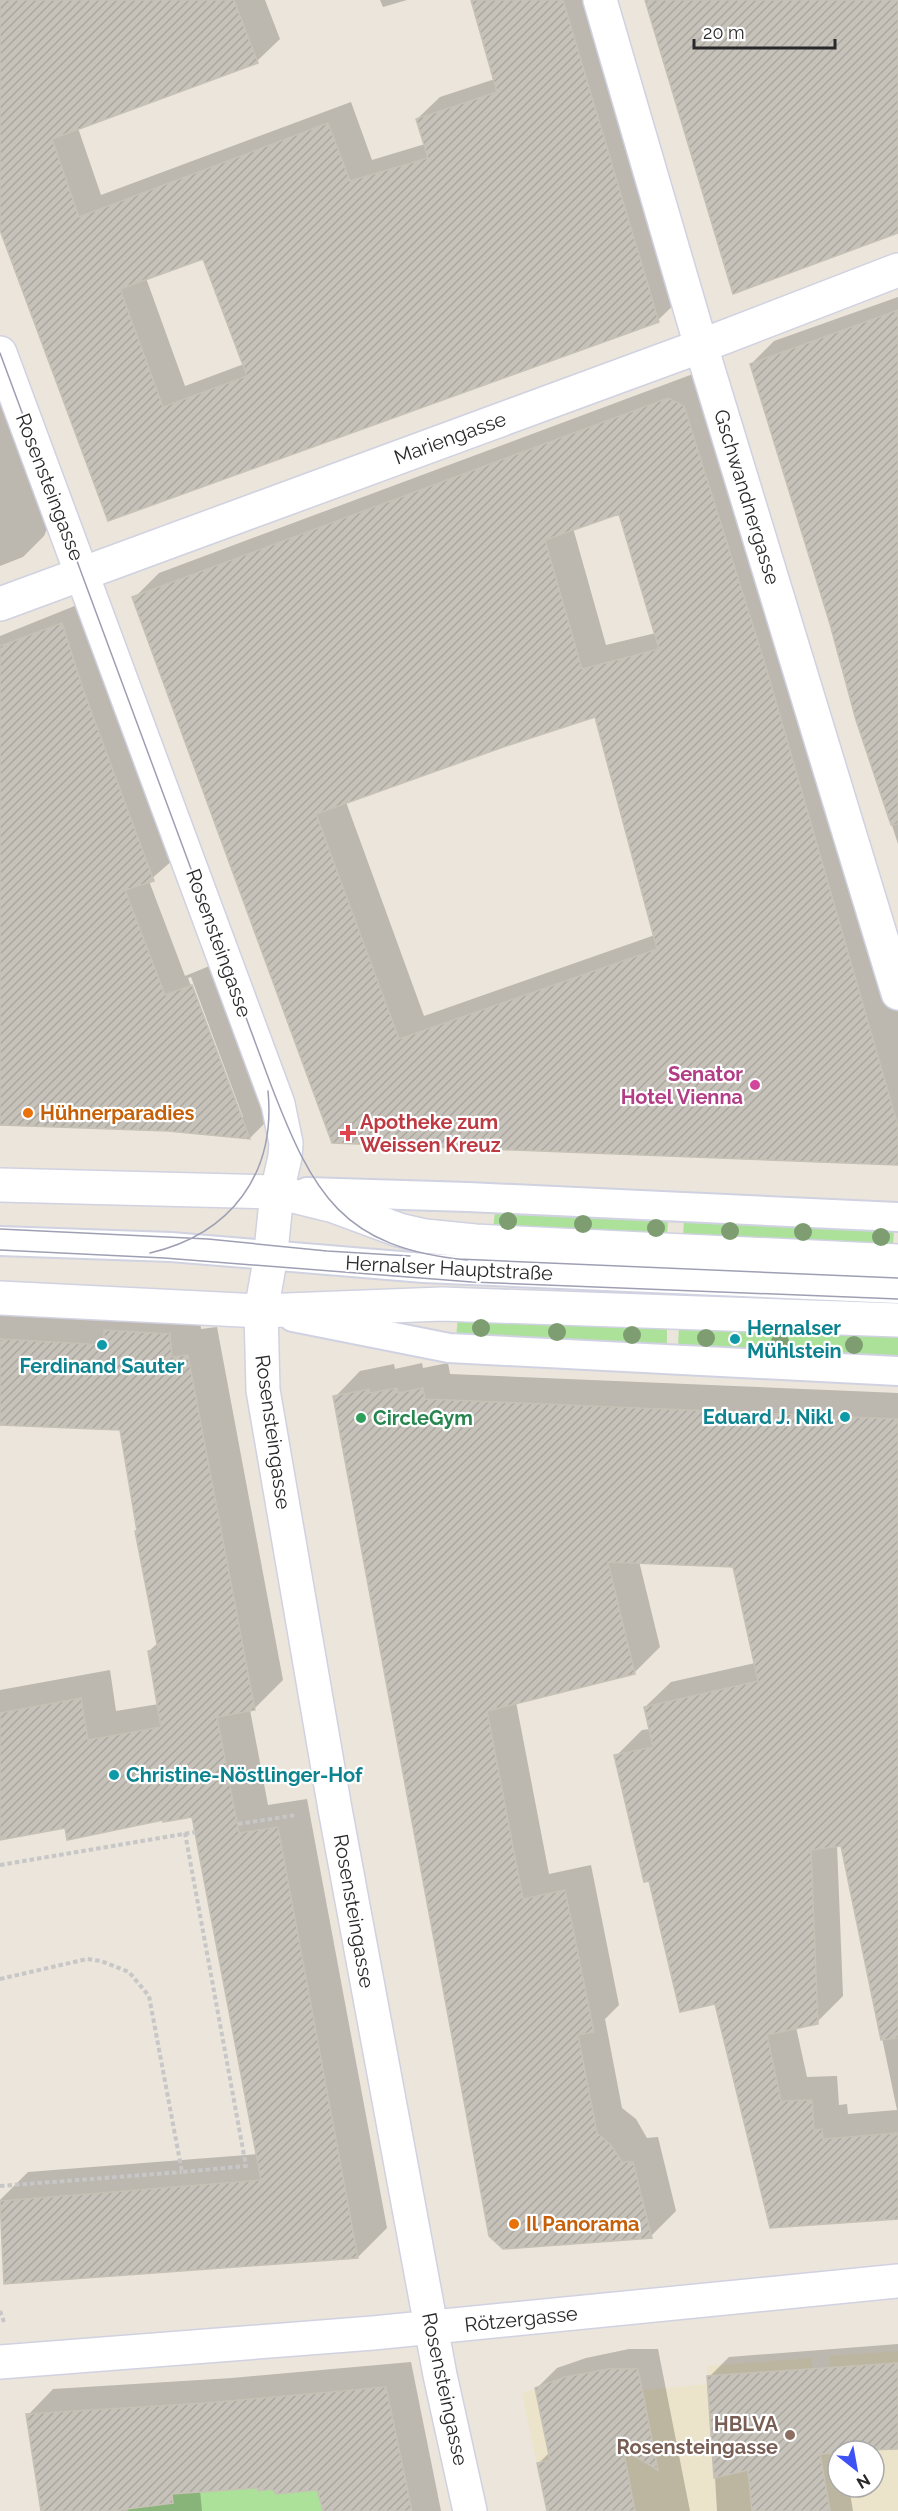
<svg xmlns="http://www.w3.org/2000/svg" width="898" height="2511" viewBox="0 0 898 2511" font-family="Raleway,sans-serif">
<defs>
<pattern id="building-hatch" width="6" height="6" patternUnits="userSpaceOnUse" patternTransform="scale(1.5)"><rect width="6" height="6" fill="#c6c2ba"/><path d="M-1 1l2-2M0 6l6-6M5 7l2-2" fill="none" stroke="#aaa7a0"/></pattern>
</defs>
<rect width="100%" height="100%" fill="#ebe5db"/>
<path fill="#ece4ca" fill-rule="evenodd" d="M 898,2351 L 898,2511 L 547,2511 L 522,2394 L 535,2388 L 564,2377 L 608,2369 L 638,2369 L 643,2390 L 708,2384 L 707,2366 L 811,2358 L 813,2369 L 830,2368 L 830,2356 ZM 838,2451 L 874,2451 L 874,2487 L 838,2487 Z"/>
<path fill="#abe198" d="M 495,1212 L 668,1219 L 667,1236 L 493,1229 Z
M 684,1220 L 894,1230 L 893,1245 L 683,1237 Z
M 458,1316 L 667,1326 L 667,1347 L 456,1339 Z
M 679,1327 L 898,1337 L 898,1357 L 678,1347 Z
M 315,2484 L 323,2511 L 128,2511 L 125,2495 L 158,2505 L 173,2503 L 172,2491 L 256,2485 L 258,2491 L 272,2489 L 276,2494 Z"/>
<path fill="#0003" fill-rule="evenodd" d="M 0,0 L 265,0 L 280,39 L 257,61 L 78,128 L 101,195 L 351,102 L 372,160 L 425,144 L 417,119 L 440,97 L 495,79 L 472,0 L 592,0 L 681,298 L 658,320 L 109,519 L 0,226 ZM 204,257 L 244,364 L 185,386 L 146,278 Z
M 380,0 L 407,0 L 383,7 Z
M 898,297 L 898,844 L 858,720 L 832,624 L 751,364 L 774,341 Z
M 693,374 L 898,1012 L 898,1156 L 333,1142 L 134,598 L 159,573 ZM 620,512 L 656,633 L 606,645 L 573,528 ZM 596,715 L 655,935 L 424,1016 L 346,802 L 506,744 Z
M 0,383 L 51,520 L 44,536 L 23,557 L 0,566 Z
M 82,603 L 174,859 L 149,881 L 185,976 L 212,965 L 270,1118 L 250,1138 L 168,1130 L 0,1123 L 0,636 ZM 191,977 L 243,1117 L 240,1117 L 188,978 Z
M 199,1305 L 201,1329 L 217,1327 L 283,1680 L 254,1709 L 250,1710 L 268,1805 L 307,1799 L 387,2228 L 358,2257 L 5,2282 L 0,2200 L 28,2172 L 258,2154 L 194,1815 L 66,1826 L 0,1839 L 0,1690 L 110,1670 L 116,1711 L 159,1704 L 149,1651 L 159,1642 L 121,1429 L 0,1423 L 0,1309 Z
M 422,1363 L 423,1368 L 448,1363 L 450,1374 L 898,1393 L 898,2218 L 771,2227 L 716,2002 L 650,1879 L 616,1756 L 642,1730 L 650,1729 L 645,1707 L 671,1682 L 755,1663 L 734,1565 L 639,1561 L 660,1647 L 634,1673 L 516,1702 L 549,1874 L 591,1865 L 619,2005 L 605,2019 L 622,2108 L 636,2119 L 647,2138 L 658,2137 L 676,2211 L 651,2236 L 504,2247 L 335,1397 L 360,1371 L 394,1364 L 395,1369 ZM 837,1845 L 842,1845 L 897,2110 L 848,2114 L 847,2104 L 839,2105 L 837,2076 L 807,2077 L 796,2027 L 817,2022 L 843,1996 Z
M 898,2344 L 898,2447 L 838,2451 L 838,2487 L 849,2487 L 853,2511 L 717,2511 L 709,2377 L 729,2357 Z
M 629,2349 L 658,2349 L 690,2511 L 548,2511 L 539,2463 L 550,2452 L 537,2388 L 557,2368 L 586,2358 Z
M 411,2362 L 441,2511 L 324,2511 L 318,2488 L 258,2486 L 200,2490 L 202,2511 L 43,2511 L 28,2415 L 53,2389 L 232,2378 Z"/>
<path fill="url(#building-hatch)" stroke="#c6c1b5" stroke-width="1.5" fill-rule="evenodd" d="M 0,0 L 234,0 L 258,63 L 52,139 L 79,217 L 328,123 L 350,181 L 428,158 L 416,119 L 497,92 L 471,0 L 563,0 L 659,322 L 108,521 L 0,230 ZM 203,259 L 247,376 L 163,407 L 120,289 Z
M 645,0 L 898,0 L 898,233 L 733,294 Z
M 898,310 L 898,824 L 891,825 L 856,720 L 830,624 L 750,364 Z
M 668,398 L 684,406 L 766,667 L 898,1126 L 898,1165 L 332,1143 L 132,597 ZM 619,514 L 659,649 L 582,669 L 545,540 ZM 595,717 L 657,949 L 399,1039 L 316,814 L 506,746 Z
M 62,623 L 84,692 L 154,881 L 125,890 L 165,995 L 192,985 L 250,1139 L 168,1131 L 0,1125 L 0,646 Z
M 104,1330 L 170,1334 L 172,1357 L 188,1355 L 255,1710 L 217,1717 L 239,1833 L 278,1827 L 358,2258 L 4,2284 L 0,2201 L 261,2180 L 192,1817 L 163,1822 L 163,1820 L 67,1840 L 65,1828 L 0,1840 L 0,1713 L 81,1698 L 88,1740 L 161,1727 L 148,1651 L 158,1649 L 135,1531 L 137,1531 L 120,1430 L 0,1425 L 0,1339 L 104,1345 Z
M 397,1388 L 398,1393 L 423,1388 L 425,1399 L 898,1419 L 898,2038 L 881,2040 L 841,1846 L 811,1850 L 818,2024 L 767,2035 L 781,2101 L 812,2100 L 814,2130 L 822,2129 L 823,2139 L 898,2133 L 898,2219 L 770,2228 L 715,2004 L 680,2012 L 649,1881 L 644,1882 L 614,1755 L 653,1747 L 644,1707 L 758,1681 L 733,1567 L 608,1562 L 635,1674 L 487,1711 L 523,1899 L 565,1890 L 594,2032 L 578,2035 L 597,2133 L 611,2145 L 622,2162 L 633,2162 L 652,2238 L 503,2249 L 489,2236 L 333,1396 L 369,1389 L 370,1393 Z
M 898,2363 L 898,2449 L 838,2451 L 838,2453 L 820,2454 L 830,2511 L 752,2511 L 748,2470 L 714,2478 L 707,2376 Z
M 608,2369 L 638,2369 L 658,2470 L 623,2449 L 635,2511 L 547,2511 L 537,2463 L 550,2460 L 535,2388 L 565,2377 Z
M 386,2387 L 412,2511 L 323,2511 L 317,2490 L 276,2494 L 272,2489 L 258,2491 L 257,2488 L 172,2494 L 173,2503 L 111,2511 L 41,2511 L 26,2414 L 206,2403 Z"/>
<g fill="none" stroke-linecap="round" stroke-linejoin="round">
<defs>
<path id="service" d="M 307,1192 L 468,1197 L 898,1217
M 0,1241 L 171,1247 L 424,1268 L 898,1289
M 293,1317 L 449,1348 L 898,1371"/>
<path id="minor" d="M 600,0 L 701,346 L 898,993
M 0,604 L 701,346 L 898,270
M 261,1311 L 263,1390 L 335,1809 L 440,2375 L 470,2511
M 0,2362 L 373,2333 L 898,2281"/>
<path id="tertiary" d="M 0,353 L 278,1104 L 286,1143 L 285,1157 L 277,1192 L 270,1261 L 261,1311"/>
<path id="secondary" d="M 0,1185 L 277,1192 L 334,1206 L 399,1230 L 425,1236 L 475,1241 L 898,1261
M 0,1298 L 261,1311 L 442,1304 L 898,1320"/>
</defs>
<use href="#service" stroke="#d0d2e1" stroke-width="32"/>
<use href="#minor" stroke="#d0d2e1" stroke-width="36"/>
<use href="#tertiary" stroke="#d0d2e1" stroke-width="36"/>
<use href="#secondary" stroke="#d0d2e1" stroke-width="36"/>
<path stroke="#c7c7c7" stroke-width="4" stroke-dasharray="4.5 3" stroke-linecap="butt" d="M 238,1824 L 296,1815
M 0,1865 L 195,1832
M 0,1979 L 87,1959 L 101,1961 L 129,1972 L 149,1996 L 182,2172 L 246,2166 L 185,1833
M 0,2186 L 182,2172
M 0,2311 L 4,2322"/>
<use href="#service" stroke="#fff" stroke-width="28"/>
<use href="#minor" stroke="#fff" stroke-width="33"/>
<use href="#tertiary" stroke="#fff" stroke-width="33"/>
<use href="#secondary" stroke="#fff" stroke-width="33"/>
<path stroke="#9e9fb3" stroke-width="1.5" d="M 0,353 L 271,1085 C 313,1194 342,1248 467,1260
M 0,1229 L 208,1239 L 327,1251 L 410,1256
M 0,1250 L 164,1258 L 472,1282 L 898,1299
M 150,1253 C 231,1234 276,1174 268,1091
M 458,1259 L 898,1278"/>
</g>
<g fill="#7e9e71">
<circle cx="508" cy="1221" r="9"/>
<circle cx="583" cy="1224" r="9"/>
<circle cx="656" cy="1228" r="9"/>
<circle cx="730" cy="1231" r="9"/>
<circle cx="803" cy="1232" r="9"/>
<circle cx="881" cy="1237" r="9"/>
<circle cx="481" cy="1328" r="9"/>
<circle cx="557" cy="1332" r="9"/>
<circle cx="632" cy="1335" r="9"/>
<circle cx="706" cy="1338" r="9"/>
<circle cx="780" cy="1342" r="9"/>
<circle cx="854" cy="1345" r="9"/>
</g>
<circle fill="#d1479c" stroke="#fff" stroke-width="2" cx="755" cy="1085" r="6"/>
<g fill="#e8710a" stroke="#fff" stroke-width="2">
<circle cx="28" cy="1113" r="6"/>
<circle cx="514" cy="2224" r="6"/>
</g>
<path fill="#e0444e" stroke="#fff" stroke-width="2" d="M345 1124h6v6h6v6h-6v6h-6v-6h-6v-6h6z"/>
<g fill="#0f9aa8" stroke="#fff" stroke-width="2">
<circle cx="735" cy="1339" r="6"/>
<circle cx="102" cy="1345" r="6"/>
<circle cx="845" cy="1417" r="6"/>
<circle cx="114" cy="1775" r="6"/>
</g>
<circle fill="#2e9e5b" stroke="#fff" stroke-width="2" cx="361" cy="1418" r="6"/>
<circle fill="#8d6e63" stroke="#fff" stroke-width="2" cx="790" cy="2435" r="6"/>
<g text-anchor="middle" stroke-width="4.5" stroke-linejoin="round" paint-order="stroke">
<g font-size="20" fill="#292929" stroke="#fff">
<text transform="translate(450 438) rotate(-20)" y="7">Mariengasse</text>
<text transform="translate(50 487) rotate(69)" y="7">Rosensteingasse</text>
<text transform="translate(747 497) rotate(73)" y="7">Gschwandnergasse</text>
<text transform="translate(219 943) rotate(70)" y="7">Rosensteingasse</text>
<text transform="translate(449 1268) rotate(3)" y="7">Hernalser Hauptstraße</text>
<text transform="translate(273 1432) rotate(82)" y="7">Rosensteingasse</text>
<text transform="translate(354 1911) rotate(80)" y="7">Rosensteingasse</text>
<text transform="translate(521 2319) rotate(-6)" y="7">Rötzergasse</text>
<text transform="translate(445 2389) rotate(78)" y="7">Rosensteingasse</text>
</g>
<g font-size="20" font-weight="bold" fill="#b23c85" stroke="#fff" text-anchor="end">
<text x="743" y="1081">Senator<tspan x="743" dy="23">Hotel Vienna</tspan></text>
</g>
<g font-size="20" font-weight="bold" fill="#c56008" stroke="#fff" text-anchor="start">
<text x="40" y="1120">Hühnerparadies</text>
<text x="526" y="2231">Il Panorama</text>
</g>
<g font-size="20" font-weight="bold" fill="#be3a42" stroke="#fff" text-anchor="start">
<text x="360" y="1129">Apotheke zum<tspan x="360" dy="23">Weissen Kreuz</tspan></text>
</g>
<g font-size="20" font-weight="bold" fill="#0d838f" stroke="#fff" text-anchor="start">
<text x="747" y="1335">Hernalser<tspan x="747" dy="23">Mühlstein</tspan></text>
<text x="102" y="1373" text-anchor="middle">Ferdinand Sauter</text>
<text x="833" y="1424" text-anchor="end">Eduard J. Nikl</text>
<text x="126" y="1782">Christine-Nöstlinger-Hof</text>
</g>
<g font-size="20" font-weight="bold" fill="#27864d" stroke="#fff" text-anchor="start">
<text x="373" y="1425">CircleGym</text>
</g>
<g font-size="20" font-weight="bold" fill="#785e54" stroke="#fff" text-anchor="end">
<text x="778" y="2431">HBLVA<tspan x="778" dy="23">Rosensteingasse</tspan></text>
</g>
</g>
<g transform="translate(856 2469) rotate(149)"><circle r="28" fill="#ffffff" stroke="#a9a9a9" stroke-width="1.5"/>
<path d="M0-4.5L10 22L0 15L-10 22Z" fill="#3e51f5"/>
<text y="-9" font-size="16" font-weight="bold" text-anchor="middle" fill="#292929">N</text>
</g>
<path d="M694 39v9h141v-9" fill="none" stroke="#292929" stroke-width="3"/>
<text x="703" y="39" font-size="18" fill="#292929" stroke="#ffffff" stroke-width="4.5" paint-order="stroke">20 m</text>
</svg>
